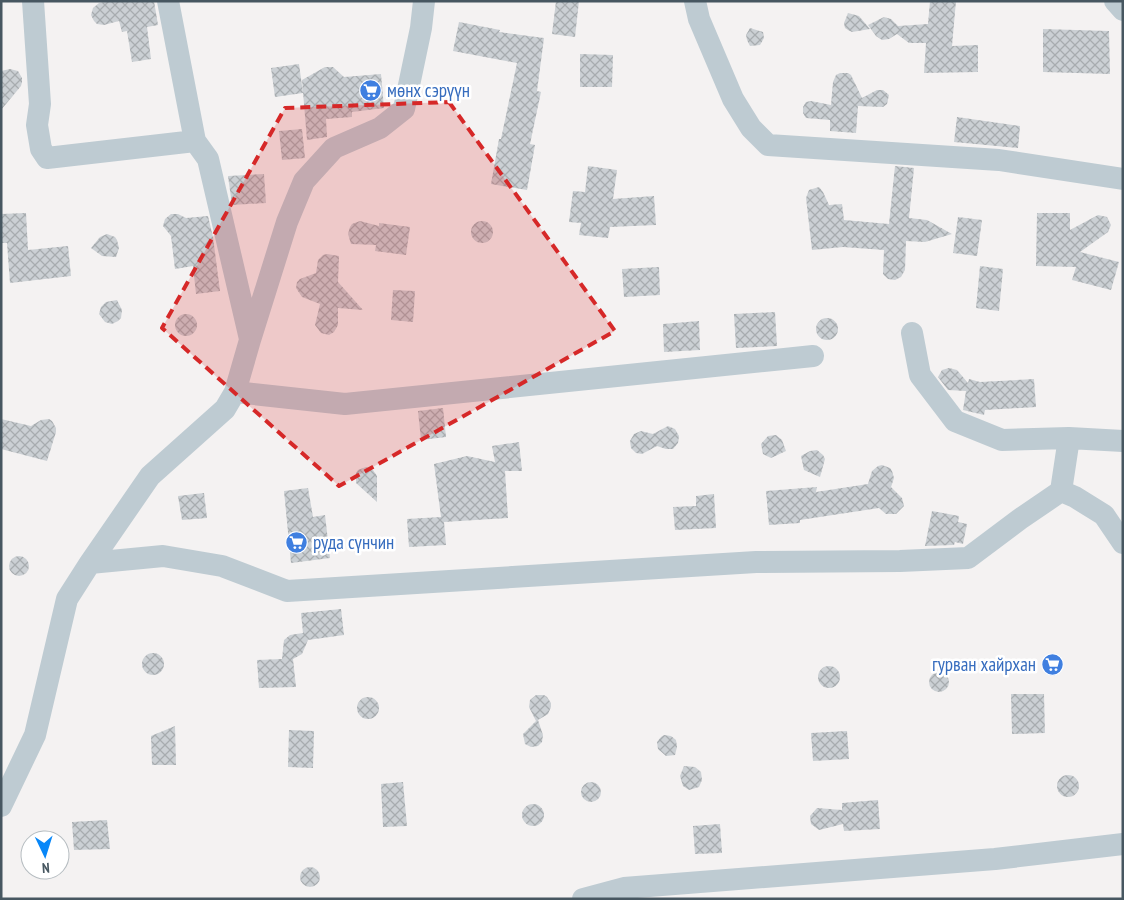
<svg xmlns="http://www.w3.org/2000/svg" width="1124" height="900" viewBox="0 0 1124 900" font-family="'PT Sans Narrow',sans-serif">
<defs>
<pattern id="building-cross-hatch" width="8" height="8" patternUnits="userSpaceOnUse" patternTransform="scale(1.25)"><rect width="8" height="8" fill="#cbd0d4"/><path d="M0 0l8 8M0 8l8-8" fill="none" stroke="#a7acaf"/></pattern>
</defs>
<rect width="100%" height="100%" fill="#f4f2f2"/>
<path fill="url(#building-cross-hatch)" d="M 110,1 L 154,1 L 158,25 L 147,27 L 151,59 L 132,62 L 127,31 L 122,32 L 119,21 L 104,25 L 97,24 L 94,21 L 91,15 L 93,8 L 99,3 Z
M 556,1 L 579,1 L 575,37 L 552,34 Z
M 930,1 L 956,1 L 952,46 L 978,45 L 978,72 L 924,73 L 926,43 L 909,43 L 897,34 L 889,39 L 882,40 L 876,36 L 868,25 L 884,17 L 891,19 L 898,26 L 928,24 Z
M 848,13 L 859,16 L 870,29 L 852,32 L 848,30 L 845,28 L 844,23 Z
M 459,22 L 500,30 L 499,32 L 544,38 L 537,91 L 541,92 L 530,144 L 535,145 L 527,190 L 491,184 L 499,139 L 501,139 L 517,63 L 453,51 Z
M 750,28 L 763,32 L 764,38 L 760,45 L 750,46 L 747,40 L 746,35 Z
M 1043,29 L 1109,31 L 1110,74 L 1043,72 Z
M 580,54 L 613,55 L 612,87 L 580,87 Z
M 299,64 L 303,93 L 275,97 L 271,68 Z
M 325,67 L 333,67 L 344,77 L 381,74 L 384,108 L 352,112 L 352,117 L 326,119 L 327,137 L 307,140 L 302,80 Z
M 10,69 L 18,71 L 22,78 L 22,82 L 21,86 L 1,110 L 1,71 Z
M 840,73 L 848,73 L 851,75 L 862,98 L 877,90 L 883,90 L 889,95 L 887,104 L 883,107 L 858,106 L 856,133 L 830,131 L 830,120 L 806,118 L 803,113 L 803,107 L 806,102 L 811,101 L 831,105 L 833,82 L 836,75 Z
M 957,117 L 1020,126 L 1018,148 L 954,142 Z
M 302,129 L 305,158 L 282,160 L 279,131 Z
M 588,166 L 617,170 L 613,199 L 654,196 L 656,225 L 610,227 L 608,238 L 579,235 L 581,223 L 569,222 L 573,191 L 585,192 Z
M 895,166 L 914,168 L 909,218 L 927,220 L 952,234 L 925,242 L 906,241 L 905,270 L 901,277 L 895,280 L 888,279 L 883,274 L 884,250 L 843,247 L 812,250 L 806,198 L 809,190 L 819,187 L 823,192 L 829,205 L 842,204 L 844,220 L 889,224 Z
M 264,174 L 266,203 L 232,205 L 228,176 Z
M 26,213 L 28,250 L 68,246 L 71,276 L 10,283 L 7,243 L 2,243 L 1,214 Z
M 1037,213 L 1070,213 L 1070,230 L 1098,215 L 1107,217 L 1111,225 L 1108,232 L 1080,252 L 1119,262 L 1111,290 L 1072,280 L 1076,267 L 1036,266 Z
M 171,214 L 178,214 L 186,218 L 208,216 L 213,237 L 220,291 L 196,294 L 193,266 L 175,269 L 171,236 L 163,226 L 165,219 Z
M 958,217 L 982,220 L 977,256 L 953,253 Z
M471 232a11 11 0 1 1 22 0a11 11 0 1 1-22 0Z
M 360,221 L 379,226 L 379,223 L 410,227 L 406,255 L 375,251 L 376,245 L 351,244 L 348,234 L 350,227 L 352,224 Z
M 107,234 L 115,237 L 117,240 L 119,248 L 116,257 L 102,256 L 91,248 L 100,237 Z
M 327,254 L 339,256 L 338,282 L 363,310 L 338,308 L 338,325 L 334,332 L 329,335 L 321,333 L 315,325 L 320,304 L 302,297 L 296,288 L 297,282 L 300,279 L 316,273 L 318,260 L 323,255 Z
M 980,266 L 1003,269 L 999,311 L 976,308 Z
M 659,267 L 660,295 L 624,297 L 622,269 Z
M 393,290 L 415,291 L 413,322 L 391,320 Z
M 117,300 L 122,310 L 121,318 L 118,321 L 112,324 L 105,322 L 99,314 L 101,307 L 106,302 Z
M 775,312 L 777,346 L 736,348 L 734,314 Z
M175 325a11 11 0 1 1 22 0a11 11 0 1 1-22 0Z
M816 329a11 11 0 1 1 22 0a11 11 0 1 1-22 0Z
M 699,321 L 700,350 L 664,352 L 663,324 Z
M 949,368 L 957,370 L 968,383 L 969,379 L 980,382 L 1034,379 L 1036,407 L 985,410 L 984,415 L 963,410 L 966,391 L 948,390 L 938,377 L 942,370 Z
M 443,408 L 446,437 L 421,440 L 418,411 Z
M 1,419 L 31,426 L 41,420 L 49,419 L 52,421 L 56,428 L 56,432 L 47,461 L 1,449 Z
M 668,426 L 675,429 L 679,436 L 678,443 L 673,449 L 666,449 L 657,446 L 642,454 L 636,453 L 631,448 L 630,441 L 634,434 L 641,431 L 653,434 Z
M 776,435 L 782,440 L 786,451 L 771,458 L 763,454 L 761,444 L 768,436 Z
M 519,442 L 522,471 L 505,471 L 508,518 L 444,522 L 446,545 L 409,547 L 407,519 L 441,517 L 434,464 L 467,456 L 495,462 L 492,446 Z
M 817,450 L 823,455 L 825,459 L 820,477 L 804,470 L 801,456 L 810,451 Z
M 882,465 L 890,468 L 892,471 L 894,478 L 891,487 L 902,498 L 904,506 L 896,514 L 886,514 L 879,508 L 800,520 L 800,523 L 769,525 L 766,491 L 817,487 L 816,492 L 868,484 L 872,471 L 878,466 Z
M 366,467 L 373,470 L 377,476 L 377,502 L 356,483 L 356,473 L 358,470 Z
M 308,488 L 313,517 L 325,515 L 330,558 L 291,563 L 284,491 Z
M 204,493 L 207,518 L 182,520 L 178,496 Z
M 714,494 L 716,528 L 675,530 L 673,507 L 696,506 L 696,496 Z
M 932,511 L 959,516 L 958,522 L 967,524 L 963,544 L 955,542 L 954,545 L 925,546 Z
M9 566a10 10 0 1 1 20 0a10 10 0 1 1-20 0Z
M 341,609 L 344,635 L 308,640 L 302,654 L 293,659 L 296,687 L 259,688 L 257,660 L 282,659 L 284,640 L 290,635 L 303,633 L 301,613 Z
M142 664a11 11 0 1 1 22 0a11 11 0 1 1-22 0Z
M818 677a11 11 0 1 1 22 0a11 11 0 1 1-22 0Z
M929 682a10 10 0 1 1 20 0a10 10 0 1 1-20 0Z
M 1011,694 L 1044,694 L 1045,733 L 1012,734 Z
M 536,695 L 544,695 L 547,697 L 551,703 L 551,707 L 548,714 L 538,720 L 543,735 L 542,742 L 538,746 L 531,747 L 525,744 L 523,734 L 536,721 L 529,707 L 530,700 Z
M357 708a11 11 0 1 1 22 0a11 11 0 1 1-22 0Z
M 175,726 L 176,765 L 152,765 L 151,736 Z
M 289,730 L 314,731 L 313,768 L 288,767 Z
M 847,731 L 849,759 L 813,761 L 811,733 Z
M 664,735 L 671,736 L 676,740 L 677,747 L 675,755 L 666,756 L 658,749 L 657,742 L 661,737 Z
M 684,766 L 695,767 L 701,772 L 702,780 L 699,787 L 689,790 L 683,786 L 680,776 Z
M1057 786a11 11 0 1 1 22 0a11 11 0 1 1-22 0Z
M581 792a10 10 0 1 1 20 0a10 10 0 1 1-20 0Z
M 403,782 L 407,826 L 383,827 L 381,784 Z
M 878,800 L 880,829 L 844,831 L 843,824 L 819,830 L 811,824 L 810,816 L 817,808 L 842,810 L 842,803 Z
M522 815a11 11 0 1 1 22 0a11 11 0 1 1-22 0Z
M 107,820 L 110,849 L 74,850 L 72,822 Z
M 720,824 L 722,853 L 695,854 L 693,826 Z
M300 877a10 10 0 1 1 20 0a10 10 0 1 1-20 0Z"/>
<g fill="none" stroke-linecap="round" stroke-linejoin="round">
<path stroke="#becbd2" stroke-width="22" d="M 33,1 L 40,104 L 37,125 L 41,149 L 47,158 L 195,141
M 168,1 L 195,141 L 208,159 L 250,339
M 695,1 L 699,19 L 733,99 L 751,128 L 768,145 L 999,160 L 1123,179
M 1115,1 L 1123,10
M 912,333 L 920,375 L 955,421 L 1002,440 L 1069,438 L 1061,491
M 235,392 L 345,404 L 813,356
M 1069,438 L 1123,441
M 90,563 L 163,556 L 222,566 L 287,591 L 756,562 L 900,561 L 968,558 L 1020,519 L 1061,491 L 1075,497 L 1104,515 L 1123,543
M 1,806 L 35,735 L 67,599 L 90,563 L 150,476 L 225,409 L 235,392 L 250,340 L 287,222 L 304,181 L 334,148 L 380,128 L 404,109 L 421,28 L 424,1
M 583,899 L 624,888 L 995,859 L 1123,844"/>
</g>
<path fill="#d62828" fill-opacity="0.2" stroke="#d62828" stroke-width="4" stroke-dasharray="10 6" stroke-linejoin="round" d="M 449,102 L 615,331 L 339,486 L 162,328 L 285,108 Z"/>
<defs>
<symbol id="supermarket-disc" viewBox="-11 -11 22 22"><circle r="9.5" fill="#3f7fe0" stroke="#fff"/><path d="M-6-5.5h2.5l.6 2H6L4.5 2H-2.5L-4.4-4H-6ZM-1.5 3.2a1.3 1.3 0 1 0 .1 0ZM3 3.2a1.3 1.3 0 1 0 .1 0Z" fill="#fff"/></symbol>
</defs>
<g fill-rule="evenodd">
<use href="#supermarket-disc" x="358" y="78" width="25" height="25"/>
<use href="#supermarket-disc" x="284" y="530" width="25" height="25"/>
<use href="#supermarket-disc" x="1040" y="652" width="25" height="25"/>
</g>
<g text-anchor="middle" stroke-width="5" stroke-linejoin="round" paint-order="stroke">
<g font-size="19" fill="#366cbe" stroke="#fff" text-anchor="start">
<text x="387" y="97">мөнх сэрүүн</text>
<text x="313" y="549">руда сүнчин</text>
<text x="1036" y="671" text-anchor="end">гурван хайрхан</text>
</g>
</g>
<rect width="1124" height="900" fill="none" stroke="#475761" stroke-width="5"/>
<g transform="translate(45 855) rotate(176)"><circle r="24" fill="#ffffff" stroke="#b5bcc0"/>
<path d="M0-4L9 19L0 12L-9 19Z" fill="#0887f8"/>
<text y="-8" font-size="14" font-weight="bold" text-anchor="middle" fill="#475761">N</text>
</g>
</svg>
